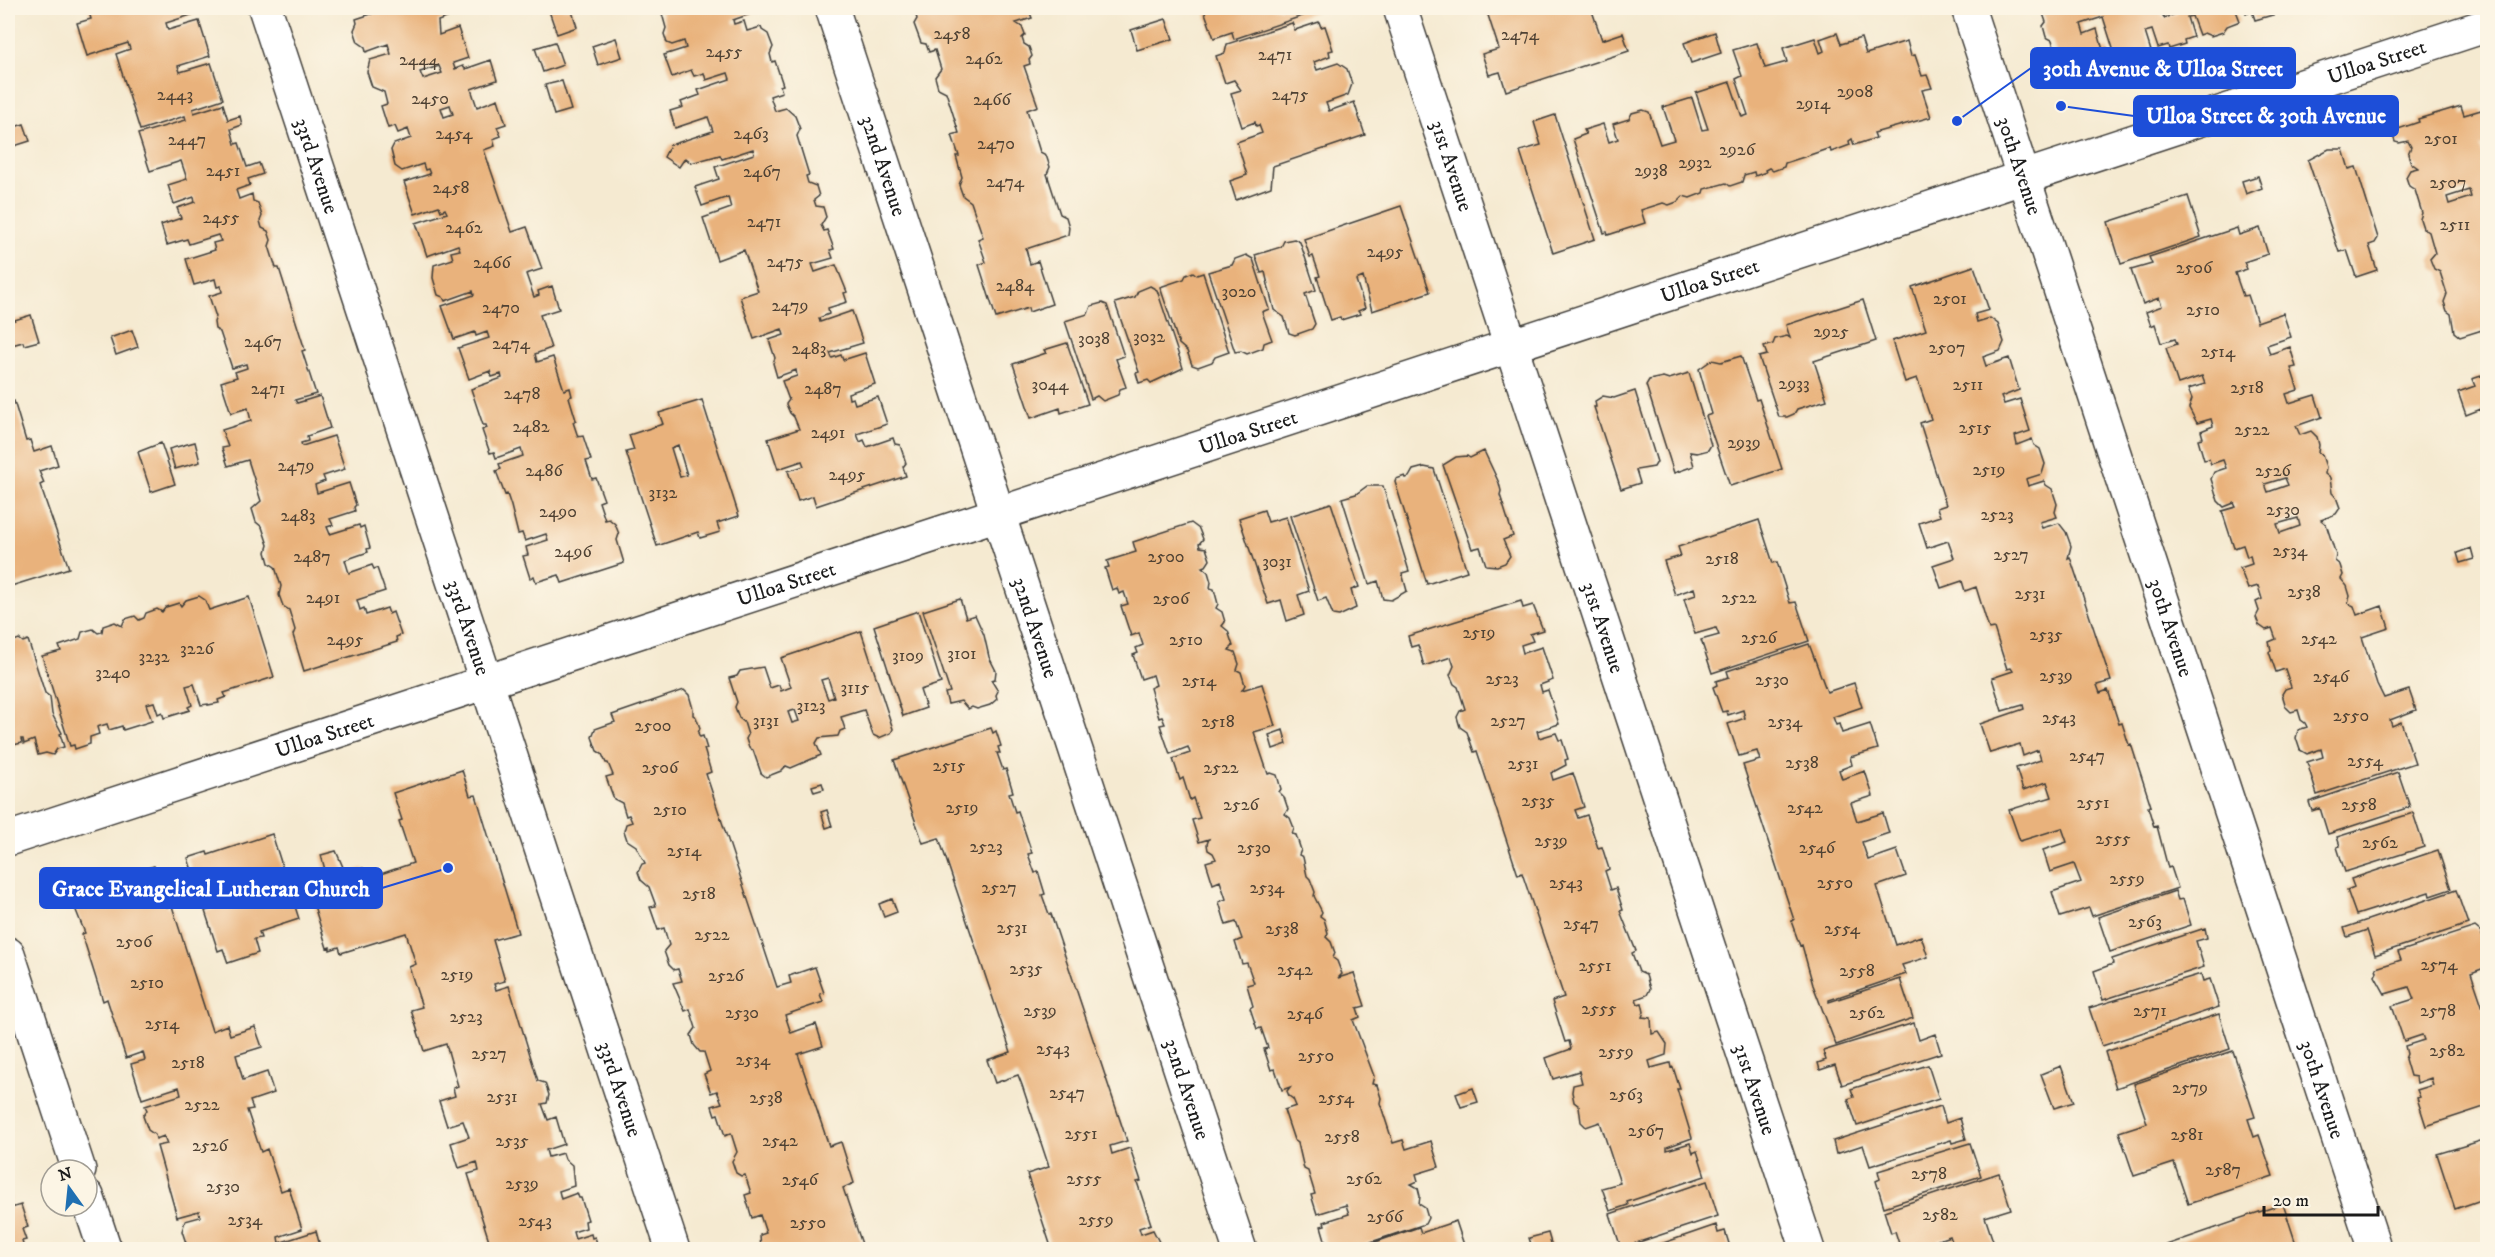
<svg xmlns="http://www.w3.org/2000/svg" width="2495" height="1257" viewBox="0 0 2495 1257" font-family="'IM FELL DW Pica',serif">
<rect width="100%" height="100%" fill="#fcf5e5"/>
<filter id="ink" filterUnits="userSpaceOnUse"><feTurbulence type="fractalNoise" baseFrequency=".0167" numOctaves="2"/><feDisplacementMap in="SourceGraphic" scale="12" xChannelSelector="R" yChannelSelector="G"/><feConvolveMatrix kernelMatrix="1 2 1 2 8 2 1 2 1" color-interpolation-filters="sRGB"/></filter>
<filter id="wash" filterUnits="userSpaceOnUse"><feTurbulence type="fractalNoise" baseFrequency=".008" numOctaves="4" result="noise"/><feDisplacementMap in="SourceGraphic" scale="24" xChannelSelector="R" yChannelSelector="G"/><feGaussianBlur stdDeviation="1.35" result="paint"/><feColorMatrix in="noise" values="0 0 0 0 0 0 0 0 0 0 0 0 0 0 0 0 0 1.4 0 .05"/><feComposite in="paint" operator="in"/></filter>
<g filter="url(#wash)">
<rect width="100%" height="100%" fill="#f5ead1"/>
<g id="blocks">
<path fill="#e9b27b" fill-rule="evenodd" d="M 88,8 L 192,8 L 194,14 L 166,23 L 168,30 L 199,21 L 210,56 L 178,66 L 180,72 L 211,63 L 223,99 L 193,109 L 194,113 L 223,104 L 228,120 L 240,116 L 242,125 L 231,129 L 235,144 L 239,143 L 247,167 L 259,163 L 263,174 L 248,179 L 250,185 L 236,190 L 239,199 L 252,194 L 253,201 L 258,203 L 262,216 L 260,221 L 262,228 L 268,231 L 271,240 L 269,246 L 276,268 L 279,268 L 305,350 L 302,351 L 316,394 L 295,400 L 297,403 L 320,396 L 330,428 L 307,436 L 308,441 L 301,443 L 302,446 L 334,436 L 345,469 L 323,476 L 325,481 L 315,485 L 317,493 L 349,483 L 356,505 L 354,507 L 355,511 L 330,519 L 333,525 L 327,527 L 330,534 L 359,525 L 360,528 L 364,526 L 370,548 L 367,549 L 368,552 L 345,560 L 349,573 L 372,565 L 374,569 L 377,568 L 385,591 L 357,600 L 360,610 L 364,608 L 366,615 L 387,608 L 389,614 L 393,612 L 401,635 L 396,637 L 397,642 L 304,671 L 293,635 L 295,630 L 289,610 L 283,606 L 279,595 L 281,586 L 275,567 L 269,563 L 266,552 L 268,545 L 262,527 L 256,522 L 252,509 L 261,501 L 248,460 L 228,466 L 222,448 L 228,447 L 222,430 L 251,421 L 248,408 L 231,413 L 221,382 L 237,377 L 235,372 L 247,368 L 246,364 L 232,368 L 220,332 L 215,329 L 214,322 L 216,317 L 209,296 L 222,292 L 221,286 L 217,287 L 215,279 L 194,285 L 186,259 L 215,250 L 213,243 L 221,241 L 218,235 L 189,244 L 187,239 L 167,245 L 161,225 L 181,218 L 177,208 L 195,202 L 194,197 L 174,204 L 168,185 L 187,179 L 181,161 L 150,171 L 138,134 L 186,120 L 185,116 L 140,130 L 116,54 L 130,49 L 128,43 L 87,56 L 77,23 L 91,19 Z
M 376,8 L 449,8 L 452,16 L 438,21 L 439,35 L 458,28 L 468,58 L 453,63 L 455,69 L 463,66 L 465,69 L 491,60 L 497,80 L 471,89 L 477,107 L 498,99 L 506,124 L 497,127 L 501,136 L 493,139 L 495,146 L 484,150 L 512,232 L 527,227 L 542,269 L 526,274 L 534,297 L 539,295 L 538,291 L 552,286 L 559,309 L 540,315 L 551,348 L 535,354 L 537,362 L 553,357 L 564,390 L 570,388 L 572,396 L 569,397 L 576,420 L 573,422 L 578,437 L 583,436 L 591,460 L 586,461 L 592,479 L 596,478 L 604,500 L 599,502 L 605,520 L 609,519 L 615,524 L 619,534 L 617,540 L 624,563 L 562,583 L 559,575 L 536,582 L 534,576 L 530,578 L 523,556 L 528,555 L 526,547 L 548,540 L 546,534 L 525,541 L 522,533 L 518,534 L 511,506 L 507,494 L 505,495 L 496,471 L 501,469 L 499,464 L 523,456 L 521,449 L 496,458 L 494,452 L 490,453 L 482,430 L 487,428 L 486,425 L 483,425 L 471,389 L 502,378 L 501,374 L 492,377 L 490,371 L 469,379 L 458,348 L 489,338 L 487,332 L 476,336 L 475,332 L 454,339 L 442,306 L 474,295 L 473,291 L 445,301 L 443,297 L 438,295 L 433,278 L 434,265 L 453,259 L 451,252 L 460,250 L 458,245 L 427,256 L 416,223 L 447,213 L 445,209 L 441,211 L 439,206 L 415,214 L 404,182 L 430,174 L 428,169 L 425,170 L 423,164 L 402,171 L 395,166 L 391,150 L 394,144 L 411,138 L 408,129 L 398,133 L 395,126 L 388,128 L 381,106 L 387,104 L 384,92 L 372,87 L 367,72 L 370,60 L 391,54 L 388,44 L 366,52 L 365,47 L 358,42 L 354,30 L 357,23 L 356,19 L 377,12 ZM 439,66 L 442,73 L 423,79 L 420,72 ZM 450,105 L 453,114 L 444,117 L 441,108 Z
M 548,8 L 571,8 L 577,27 L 557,34 Z
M 669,8 L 754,8 L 756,12 L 733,20 L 734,24 L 744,21 L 747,31 L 761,27 L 762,30 L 768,34 L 773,47 L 770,54 L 772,62 L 775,61 L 783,85 L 780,86 L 782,92 L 770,96 L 775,111 L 786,108 L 795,116 L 800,129 L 797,136 L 809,175 L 806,176 L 808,183 L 816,186 L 819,196 L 814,200 L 816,206 L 823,207 L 826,217 L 821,225 L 824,231 L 827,230 L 834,249 L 830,250 L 833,258 L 812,264 L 815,272 L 836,265 L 847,292 L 844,293 L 847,302 L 828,308 L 829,314 L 819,318 L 820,322 L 852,311 L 863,343 L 830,353 L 832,358 L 841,355 L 843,360 L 865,353 L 875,384 L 848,393 L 849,399 L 853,398 L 855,404 L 878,397 L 887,424 L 857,434 L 860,442 L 864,440 L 867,447 L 893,438 L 895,444 L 900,445 L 906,463 L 903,467 L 906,476 L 816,506 L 813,496 L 798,501 L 788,471 L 804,466 L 802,461 L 778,469 L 768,439 L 799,429 L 794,417 L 790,413 L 786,404 L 789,400 L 782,381 L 797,376 L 796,370 L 777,377 L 773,363 L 775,358 L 769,340 L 784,335 L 782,329 L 754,339 L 740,297 L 758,291 L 744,250 L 717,260 L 703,218 L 731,208 L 728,197 L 702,206 L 695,187 L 719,179 L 715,167 L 754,154 L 753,149 L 722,159 L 720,155 L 691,163 L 685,158 L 679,167 L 664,157 L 670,145 L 713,131 L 708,117 L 675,128 L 670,111 L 683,107 L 681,102 L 700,95 L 698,90 L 730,79 L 728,73 L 706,80 L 704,73 L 694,76 L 691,70 L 672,77 L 664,55 L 686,48 L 684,41 L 672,45 L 667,43 L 664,34 L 666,28 L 661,10 Z
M 914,8 L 1028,8 L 1032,18 L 1016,23 L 1022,27 L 1025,35 L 1022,38 L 1024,44 L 1029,47 L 1032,56 L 1029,60 L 1030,64 L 1024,66 L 1038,106 L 1027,110 L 1040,152 L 1046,155 L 1050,167 L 1047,174 L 1060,214 L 1066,217 L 1069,227 L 1068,235 L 1026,249 L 1030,264 L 1038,261 L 1052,304 L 1029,312 L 1028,308 L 996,318 L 979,265 L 986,262 L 978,239 L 983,237 L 971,202 L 963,196 L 959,185 L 962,177 L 956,156 L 959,156 L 952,135 L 959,133 L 946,92 L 938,88 L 935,77 L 941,69 L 935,50 L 929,52 L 926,44 L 921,43 L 914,24 L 917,19 Z
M 1212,8 L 1319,8 L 1320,10 L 1234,39 L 1232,32 L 1214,38 L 1204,10 Z
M 1489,8 L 1591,8 L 1602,40 L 1623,33 L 1629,51 L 1506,91 L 1500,72 L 1489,75 L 1482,54 L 1499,49 L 1486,9 Z
M 2041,8 L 2160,8 L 2164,18 L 2178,13 L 2176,8 L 2235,8 L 2240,21 L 2227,26 L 2223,32 L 2211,36 L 2204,33 L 2199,35 L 2192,16 L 2187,17 L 2193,37 L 2184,40 L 2185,44 L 2169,49 L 2168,45 L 2158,48 L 2152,30 L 2145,32 L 2151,51 L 2117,61 L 2103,17 L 2081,24 L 2084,34 L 2097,29 L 2103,50 L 2107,48 L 2113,63 L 2105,65 L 2107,70 L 2081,78 L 2080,75 L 2073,77 L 2074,81 L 2065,84 L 2052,40 L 2046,37 L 2043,26 L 2046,22 Z
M 2244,8 L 2274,8 L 2276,14 L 2255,20 L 2252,11 L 2246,13 Z
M 1166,19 L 1173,39 L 1137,50 L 1131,30 Z
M 1319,22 L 1321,27 L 1325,26 L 1333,50 L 1329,51 L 1330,56 L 1314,62 L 1317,70 L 1338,63 L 1347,69 L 1352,84 L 1348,95 L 1326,103 L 1329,111 L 1354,102 L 1365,135 L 1273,166 L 1271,187 L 1236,200 L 1230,181 L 1247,175 L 1237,142 L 1262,133 L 1259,125 L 1256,126 L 1255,122 L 1242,127 L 1231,93 L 1241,90 L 1234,80 L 1225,83 L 1216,56 L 1225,53 L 1227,44 L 1292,23 L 1295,30 Z
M 1715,32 L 1721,53 L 1691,63 L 1684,43 Z
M 1837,33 L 1841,44 L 1861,38 L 1866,54 L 1907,41 L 1911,56 L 1915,55 L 1922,76 L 1927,75 L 1932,88 L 1922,90 L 1931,117 L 1874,133 L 1876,138 L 1854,145 L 1852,139 L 1849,141 L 1850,145 L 1831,152 L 1830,148 L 1807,156 L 1785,163 L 1784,167 L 1773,171 L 1769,168 L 1765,170 L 1766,172 L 1755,176 L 1754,172 L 1744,175 L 1742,182 L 1730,186 L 1726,183 L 1704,189 L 1703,193 L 1690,198 L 1683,196 L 1677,202 L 1669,205 L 1663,203 L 1641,210 L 1645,223 L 1608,235 L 1607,232 L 1604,233 L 1573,139 L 1586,134 L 1584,130 L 1603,124 L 1609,142 L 1618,139 L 1613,124 L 1629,119 L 1632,113 L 1643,110 L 1649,112 L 1660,144 L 1674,140 L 1663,107 L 1692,98 L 1702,130 L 1708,129 L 1696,93 L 1730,82 L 1742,117 L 1748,115 L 1736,79 L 1742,76 L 1733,50 L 1757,43 L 1765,68 L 1787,62 L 1783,48 L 1815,38 L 1820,53 L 1824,51 L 1820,39 Z
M 616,38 L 622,57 L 598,65 L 592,46 Z
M 555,42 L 563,65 L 543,72 L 535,48 Z
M 562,81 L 571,110 L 554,115 L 545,85 Z
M 2461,106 L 2464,115 L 2481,110 L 2483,117 L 2487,115 L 2487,145 L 2480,147 L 2483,155 L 2487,153 L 2487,347 L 2482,330 L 2460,337 L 2454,332 L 2451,314 L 2447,311 L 2444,302 L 2447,294 L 2440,272 L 2434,269 L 2430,259 L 2435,253 L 2429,232 L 2423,228 L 2420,219 L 2422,213 L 2415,190 L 2409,186 L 2406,177 L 2410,170 L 2418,168 L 2411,163 L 2408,154 L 2411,147 L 2408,141 L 2399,143 L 2395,142 L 2393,135 L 2395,130 L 2419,122 L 2418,119 ZM 2469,190 L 2471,197 L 2449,204 L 2447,197 Z
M 1555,115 L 1595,239 L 1553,253 L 1520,151 L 1541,145 L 1534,122 Z
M 24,124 L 30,141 L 8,148 L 8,129 Z
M 2329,149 L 2343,149 L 2349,169 L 2356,167 L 2378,238 L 2375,243 L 2369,245 L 2377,270 L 2356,277 L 2347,250 L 2339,252 L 2308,160 Z
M 2258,176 L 2262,188 L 2246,194 L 2242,181 Z
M 2188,196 L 2201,237 L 2121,264 L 2108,222 Z
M 1401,206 L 1430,292 L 1372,311 L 1363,277 L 1356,280 L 1365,308 L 1358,311 L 1360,314 L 1341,320 L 1340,317 L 1331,320 L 1317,277 L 1320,276 L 1313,256 L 1310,257 L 1304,239 Z
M 2237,228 L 2239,235 L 2260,228 L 2268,254 L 2244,262 L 2247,269 L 2235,273 L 2243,296 L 2248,295 L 2257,322 L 2283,313 L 2291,337 L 2267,345 L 2270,354 L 2290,347 L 2296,367 L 2291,368 L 2298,390 L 2286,394 L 2289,403 L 2315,395 L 2322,417 L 2296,426 L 2300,435 L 2311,431 L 2317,437 L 2319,445 L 2318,452 L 2322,455 L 2326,467 L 2325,474 L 2330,478 L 2332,493 L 2336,497 L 2340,508 L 2336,514 L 2321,520 L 2326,524 L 2336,555 L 2335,561 L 2340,565 L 2343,575 L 2341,579 L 2347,586 L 2350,596 L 2348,603 L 2354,606 L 2357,615 L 2382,606 L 2389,628 L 2362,637 L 2377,684 L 2384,698 L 2409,690 L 2416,710 L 2390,720 L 2392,726 L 2401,722 L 2415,763 L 2317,795 L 2307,762 L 2323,757 L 2321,749 L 2307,754 L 2300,750 L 2296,738 L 2298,730 L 2307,727 L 2305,723 L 2301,720 L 2298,710 L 2291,712 L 2286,707 L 2282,694 L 2285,689 L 2291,687 L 2285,669 L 2276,672 L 2269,652 L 2271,650 L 2269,642 L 2276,639 L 2272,628 L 2266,630 L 2259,625 L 2256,617 L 2259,611 L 2256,602 L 2262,599 L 2258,586 L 2248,589 L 2240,568 L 2252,564 L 2250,555 L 2247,557 L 2243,545 L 2234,548 L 2222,511 L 2236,507 L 2234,503 L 2224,507 L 2218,501 L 2211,479 L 2214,472 L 2226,468 L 2223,460 L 2211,464 L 2209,459 L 2204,460 L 2198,439 L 2203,438 L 2201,431 L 2213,426 L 2211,419 L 2197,423 L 2189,408 L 2192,399 L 2188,389 L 2205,384 L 2202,376 L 2178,384 L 2166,348 L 2177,344 L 2175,339 L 2161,343 L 2155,324 L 2151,326 L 2146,312 L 2162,306 L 2159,298 L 2143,304 L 2131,270 L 2152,264 L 2149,257 ZM 2285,478 L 2288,485 L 2268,492 L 2265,484 ZM 2298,518 L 2300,526 L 2280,533 L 2277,524 Z
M 1294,239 L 1300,242 L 1316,290 L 1305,294 L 1315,324 L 1312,329 L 1295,335 L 1289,333 L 1284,317 L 1274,310 L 1265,272 L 1261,273 L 1255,255 L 1281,247 L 1284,241 Z
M 1246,255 L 1253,259 L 1269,309 L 1262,312 L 1272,340 L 1264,343 L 1263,348 L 1247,354 L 1241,351 L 1235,352 L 1208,272 L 1232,265 L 1235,259 Z
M 1974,266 L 1989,310 L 1975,314 L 1977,322 L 1990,318 L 1998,324 L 2004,342 L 2000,351 L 1983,357 L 1986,366 L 2009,358 L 2019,390 L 2001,397 L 2004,404 L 2020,399 L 2030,431 L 2015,436 L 2017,445 L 2032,439 L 2034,445 L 2040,449 L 2045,464 L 2042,474 L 2026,479 L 2028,486 L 2044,481 L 2046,485 L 2052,489 L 2057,504 L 2055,512 L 2057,517 L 2040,522 L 2042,528 L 2059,523 L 2066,532 L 2071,546 L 2068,558 L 2070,557 L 2111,681 L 2097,685 L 2100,693 L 2108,690 L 2119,724 L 2122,723 L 2129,745 L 2131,744 L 2151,806 L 2148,807 L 2154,827 L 2157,826 L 2168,868 L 2171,867 L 2178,888 L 2092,916 L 2089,908 L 2060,917 L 2052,892 L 2081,882 L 2074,864 L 2050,872 L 2043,850 L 2067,842 L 2062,828 L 2020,841 L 2009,810 L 2052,797 L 2047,782 L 2023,790 L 2016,768 L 2041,760 L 2038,750 L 2023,756 L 2020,744 L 1990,753 L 1980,724 L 2024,709 L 2023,705 L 2002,711 L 1992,678 L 2013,671 L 2011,668 L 2007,669 L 1994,628 L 1989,629 L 1976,587 L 1965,591 L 1962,581 L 1941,588 L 1933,565 L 1954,558 L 1948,541 L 1927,548 L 1919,523 L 1940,516 L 1937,508 L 1946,505 L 1920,423 L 1931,419 L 1917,378 L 1905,382 L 1892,341 L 1926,330 L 1912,287 Z
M 1193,272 L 1197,275 L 1203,273 L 1229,352 L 1215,357 L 1212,362 L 1198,367 L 1192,365 L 1187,351 L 1179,344 L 1160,287 L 1184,279 L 1186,275 Z
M 1150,286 L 1157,290 L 1183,368 L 1151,383 L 1148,380 L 1139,383 L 1136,373 L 1139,372 L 1115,303 L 1135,297 L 1138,291 Z
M 1863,300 L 1876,341 L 1814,361 L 1827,400 L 1797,409 L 1794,414 L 1787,417 L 1779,417 L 1759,357 L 1767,355 L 1764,347 L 1773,344 L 1775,339 L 1787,336 L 1790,338 L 1786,325 Z
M 1102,303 L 1107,305 L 1124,356 L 1116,359 L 1126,387 L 1120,389 L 1118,395 L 1103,401 L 1097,396 L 1091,399 L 1065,321 L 1088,314 L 1091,306 Z
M 31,315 L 39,341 L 24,345 L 23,342 L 8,346 L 8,322 Z
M 132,330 L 138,347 L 116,355 L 110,338 Z
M 1067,343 L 1088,404 L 1061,413 L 1060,408 L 1031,418 L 1013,364 L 1046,353 L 1044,350 Z
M 1741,356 L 1756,400 L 1759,399 L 1782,469 L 1730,486 L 1706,416 L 1712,414 L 1699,369 L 1712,360 L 1721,362 Z
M 1689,373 L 1711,445 L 1708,450 L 1697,453 L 1690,452 L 1694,466 L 1674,473 L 1646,385 L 1649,380 L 1663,377 L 1669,379 Z
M 2487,374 L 2487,419 L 2485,420 L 2481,409 L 2466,415 L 2458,392 L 2475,386 L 2472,379 Z
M 1635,391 L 1657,462 L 1654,467 L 1636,470 L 1640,483 L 1621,489 L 1594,407 L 1596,407 L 1595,401 L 1603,396 L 1614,398 Z
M 702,400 L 739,516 L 717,523 L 720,532 L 700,538 L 698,532 L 657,546 L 626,452 L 634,450 L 629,435 L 663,424 L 659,413 ZM 678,445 L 687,475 L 680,477 L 671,448 Z
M 14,401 L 26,441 L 30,440 L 34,452 L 52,446 L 58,465 L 39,471 L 44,483 L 40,485 L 69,568 L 8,587 L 8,403 Z
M 195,442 L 200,462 L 175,469 L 169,449 Z
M 161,443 L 175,484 L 151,492 L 138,452 Z
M 1484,451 L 1499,483 L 1501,491 L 1500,495 L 1513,536 L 1503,540 L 1510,556 L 1505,563 L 1497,566 L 1486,565 L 1480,547 L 1472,549 L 1443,465 L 1456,457 L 1467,456 L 1470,458 Z
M 1424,467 L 1434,469 L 1467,571 L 1427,584 L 1395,482 L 1396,479 L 1405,476 L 1406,478 L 1409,477 L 1413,470 Z
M 1367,486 L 1383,486 L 1409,571 L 1402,573 L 1407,591 L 1391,600 L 1383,599 L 1378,581 L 1369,584 L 1342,498 L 1356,494 Z
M 1331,503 L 1359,587 L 1351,590 L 1356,608 L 1339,616 L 1333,615 L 1326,598 L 1318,601 L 1290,516 Z
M 1264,510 L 1268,522 L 1286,517 L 1309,591 L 1298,595 L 1304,615 L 1287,621 L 1281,600 L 1268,604 L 1239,518 Z
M 1759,520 L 1773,563 L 1777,562 L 1790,603 L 1796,602 L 1809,641 L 1712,673 L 1701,640 L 1719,635 L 1716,628 L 1695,634 L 1684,599 L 1696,595 L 1694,588 L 1675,595 L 1664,561 L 1681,556 L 1678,547 Z
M 1191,523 L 1199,529 L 1203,539 L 1199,544 L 1200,547 L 1206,548 L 1210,560 L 1206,566 L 1202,567 L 1208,572 L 1211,582 L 1210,588 L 1214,589 L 1218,604 L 1216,608 L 1222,612 L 1225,622 L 1222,626 L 1228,631 L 1233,646 L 1229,650 L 1235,652 L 1239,664 L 1237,670 L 1241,672 L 1245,685 L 1242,690 L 1262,684 L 1275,726 L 1254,732 L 1268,774 L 1271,773 L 1277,775 L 1281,789 L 1279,792 L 1284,797 L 1288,809 L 1285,814 L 1290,818 L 1294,828 L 1292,834 L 1296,835 L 1301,850 L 1299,855 L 1303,857 L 1307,876 L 1310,879 L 1315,892 L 1314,896 L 1322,912 L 1320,916 L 1324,919 L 1328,933 L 1326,937 L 1331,942 L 1335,953 L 1333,958 L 1337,961 L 1342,974 L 1338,978 L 1354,973 L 1365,1006 L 1357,1008 L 1360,1017 L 1353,1020 L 1374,1076 L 1372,1084 L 1377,1085 L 1381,1098 L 1380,1103 L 1393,1143 L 1403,1140 L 1406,1149 L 1431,1141 L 1439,1167 L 1416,1174 L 1418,1181 L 1411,1184 L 1418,1188 L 1420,1196 L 1419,1204 L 1425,1208 L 1428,1218 L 1425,1224 L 1347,1250 L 1328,1250 L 1321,1226 L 1325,1225 L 1324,1222 L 1349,1214 L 1346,1205 L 1317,1214 L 1311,1195 L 1315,1194 L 1308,1171 L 1304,1169 L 1298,1143 L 1294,1140 L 1284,1110 L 1296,1106 L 1293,1099 L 1289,1096 L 1287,1091 L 1290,1087 L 1282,1090 L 1275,1069 L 1271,1070 L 1264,1049 L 1268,1048 L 1261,1028 L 1257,1029 L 1250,1008 L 1253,1006 L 1247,985 L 1254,983 L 1247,963 L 1242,964 L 1235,942 L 1242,939 L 1236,922 L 1226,925 L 1219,902 L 1226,899 L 1220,881 L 1213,884 L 1206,862 L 1216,859 L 1213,853 L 1208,850 L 1207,844 L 1209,839 L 1199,842 L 1192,820 L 1200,818 L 1193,798 L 1190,800 L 1183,778 L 1180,780 L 1173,759 L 1190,753 L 1188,747 L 1170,754 L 1160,725 L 1165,724 L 1162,717 L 1159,718 L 1150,688 L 1156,685 L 1153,675 L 1141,679 L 1133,655 L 1138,653 L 1136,648 L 1143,645 L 1139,633 L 1131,636 L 1121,606 L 1128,604 L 1124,592 L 1119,594 L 1117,588 L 1112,590 L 1105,568 L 1109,567 L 1107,561 L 1136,552 L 1133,542 Z
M 2471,548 L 2474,559 L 2460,563 L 2457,553 Z
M 199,596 L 205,600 L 209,610 L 249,597 L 274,677 L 224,693 L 226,697 L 218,700 L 219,703 L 208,705 L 208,704 L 201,705 L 194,684 L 186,686 L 192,705 L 188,707 L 190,710 L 164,718 L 162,712 L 158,714 L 154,702 L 146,704 L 152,721 L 123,730 L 122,726 L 109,730 L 107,724 L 97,727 L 99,734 L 90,737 L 90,744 L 75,749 L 74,745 L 70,746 L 42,656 L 61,651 L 59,646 L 80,639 L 82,632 L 93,629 L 98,633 L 102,632 L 103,626 L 115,622 L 122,626 L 125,619 L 135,616 L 139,620 L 144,618 L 146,613 L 157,609 L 162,612 L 166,607 L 179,603 L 181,606 L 186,600 Z
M 960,599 L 966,618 L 975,615 L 984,635 L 989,657 L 996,671 L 995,679 L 991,680 L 998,691 L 996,695 L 997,699 L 990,705 L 977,709 L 972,707 L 968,709 L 961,701 L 948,704 L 945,693 L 950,692 L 923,611 Z
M 1521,601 L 1523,608 L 1533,605 L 1543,630 L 1530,634 L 1533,641 L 1521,645 L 1523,653 L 1542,647 L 1553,680 L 1540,685 L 1542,692 L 1548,690 L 1559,724 L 1537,731 L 1539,738 L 1556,733 L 1559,740 L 1562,740 L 1568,759 L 1565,760 L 1566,765 L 1551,773 L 1553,780 L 1573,773 L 1584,807 L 1575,810 L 1578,818 L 1587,815 L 1598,848 L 1602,847 L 1609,869 L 1605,871 L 1611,890 L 1616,888 L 1623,910 L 1620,911 L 1636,951 L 1632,953 L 1639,972 L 1646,975 L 1650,989 L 1647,995 L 1636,999 L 1638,1004 L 1642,1003 L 1644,1012 L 1642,1017 L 1651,1018 L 1652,1034 L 1659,1032 L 1667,1044 L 1666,1055 L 1649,1061 L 1651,1068 L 1670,1063 L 1671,1068 L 1673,1067 L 1680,1089 L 1677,1089 L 1692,1138 L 1667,1147 L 1667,1150 L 1690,1143 L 1693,1153 L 1697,1151 L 1705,1176 L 1627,1202 L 1628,1205 L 1610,1211 L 1602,1188 L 1620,1183 L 1600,1122 L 1586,1127 L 1581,1122 L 1579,1106 L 1574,1102 L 1572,1092 L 1573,1085 L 1582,1083 L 1579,1071 L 1553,1079 L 1546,1058 L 1571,1049 L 1569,1041 L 1565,1042 L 1552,1001 L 1564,997 L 1522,873 L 1518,875 L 1477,751 L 1474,752 L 1467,732 L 1460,727 L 1457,717 L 1460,711 L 1465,709 L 1458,687 L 1454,684 L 1450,675 L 1454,666 L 1451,657 L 1424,666 L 1418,645 L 1411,647 L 1408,636 Z
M 918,611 L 941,683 L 920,690 L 926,708 L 903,716 L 874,626 Z
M 861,631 L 893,729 L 891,733 L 879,738 L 873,735 L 864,710 L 841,717 L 845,729 L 840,731 L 838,736 L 819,738 L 816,743 L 821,755 L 791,768 L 786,766 L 781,771 L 766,777 L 761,773 L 753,750 L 749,748 L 746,739 L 748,735 L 744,722 L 739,718 L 735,707 L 737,702 L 729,678 L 737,676 L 740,671 L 763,667 L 770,688 L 779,685 L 781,691 L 791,687 L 781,658 ZM 828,678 L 834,697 L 828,699 L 821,680 ZM 795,710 L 799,721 L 792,723 L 788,712 Z
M 19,639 L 23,642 L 28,640 L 45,693 L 50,697 L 52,714 L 62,733 L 60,734 L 64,747 L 57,749 L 53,755 L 46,753 L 38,755 L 34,740 L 24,744 L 23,739 L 21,739 L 22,743 L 13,745 L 12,742 L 8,741 L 8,647 L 11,642 Z
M 1809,644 L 1827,692 L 1854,683 L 1862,707 L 1833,717 L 1836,725 L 1839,724 L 1842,733 L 1870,724 L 1878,749 L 1850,757 L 1852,765 L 1839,770 L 1842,779 L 1865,771 L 1873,796 L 1851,803 L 1857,821 L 1883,813 L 1889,833 L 1862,842 L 1868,860 L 1897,850 L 1906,876 L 1877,886 L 1896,945 L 1921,936 L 1928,957 L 1902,965 L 1906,974 L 1829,1000 L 1829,1002 L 1900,979 L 1913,1018 L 1836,1045 L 1813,985 L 1802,945 L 1800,946 L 1791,921 L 1794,920 L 1743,765 L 1760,760 L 1757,751 L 1739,756 L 1728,724 L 1745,718 L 1743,710 L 1728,715 L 1727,711 L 1722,712 L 1713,687 L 1717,685 L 1716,681 L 1729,677 L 1727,671 Z
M 684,690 L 689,695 L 693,709 L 693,715 L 696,717 L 700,728 L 698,733 L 700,737 L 703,736 L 707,749 L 704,749 L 711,772 L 706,774 L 777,987 L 791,983 L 789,976 L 815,967 L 824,993 L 820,994 L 823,1002 L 785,1015 L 791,1033 L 816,1024 L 823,1046 L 798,1054 L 829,1146 L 841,1142 L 854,1183 L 843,1188 L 864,1250 L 761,1250 L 760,1235 L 766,1233 L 760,1215 L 752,1218 L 745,1195 L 751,1193 L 745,1175 L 741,1176 L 736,1173 L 732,1161 L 737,1152 L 731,1133 L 725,1136 L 718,1114 L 715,1115 L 712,1106 L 722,1103 L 717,1091 L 711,1093 L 704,1074 L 710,1071 L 704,1052 L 700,1052 L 694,1045 L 691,1035 L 696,1028 L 690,1009 L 685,1011 L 673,983 L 682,981 L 678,969 L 674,970 L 669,965 L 664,951 L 669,945 L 664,928 L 658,930 L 650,907 L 656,906 L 649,887 L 641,880 L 638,872 L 642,864 L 645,863 L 636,846 L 627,840 L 624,831 L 626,824 L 632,822 L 629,815 L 626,816 L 622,803 L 614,799 L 606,777 L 613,775 L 608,763 L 606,763 L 602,754 L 597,751 L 592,737 L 595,729 L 615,722 L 612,715 Z
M 991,728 L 993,733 L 996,731 L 1001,746 L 998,747 L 1000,753 L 997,753 L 1003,770 L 1006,769 L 1013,792 L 1009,793 L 1015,812 L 1018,811 L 1032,853 L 1028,854 L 1035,873 L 1038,871 L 1045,894 L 1042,895 L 1049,914 L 1051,914 L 1127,1141 L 1110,1146 L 1112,1154 L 1130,1148 L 1141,1181 L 1137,1182 L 1151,1224 L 1139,1228 L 1141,1234 L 1153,1230 L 1163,1250 L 1052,1250 L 1027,1174 L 1049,1167 L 1022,1085 L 1018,1075 L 995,1083 L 987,1060 L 1011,1052 L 939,838 L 923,843 L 894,760 Z
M 1283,730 L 1287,744 L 1273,749 L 1269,735 Z
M 462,770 L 470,796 L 476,795 L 518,933 L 493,940 L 505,981 L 494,984 L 496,990 L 509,986 L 538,1081 L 545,1083 L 549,1095 L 547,1103 L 542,1104 L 548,1120 L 556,1117 L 564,1144 L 546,1150 L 548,1157 L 563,1153 L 565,1159 L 572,1165 L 574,1186 L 559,1191 L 561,1199 L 577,1193 L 579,1198 L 581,1198 L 588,1220 L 585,1221 L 586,1228 L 573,1232 L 575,1239 L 591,1234 L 592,1238 L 595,1237 L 599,1250 L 492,1250 L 468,1174 L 479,1171 L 477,1162 L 459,1168 L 451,1143 L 469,1137 L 463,1121 L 447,1126 L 439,1101 L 455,1096 L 453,1088 L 458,1086 L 446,1044 L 424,1051 L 411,1010 L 422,1007 L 409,967 L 416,964 L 406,933 L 341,953 L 339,947 L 330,950 L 330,947 L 327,948 L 312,899 L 314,898 L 311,886 L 328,881 L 321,855 L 336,851 L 346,874 L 363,868 L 366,879 L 413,863 L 399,821 L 402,820 L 393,793 Z
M 2398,772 L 2410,807 L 2328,834 L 2320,808 L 2312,811 L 2309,802 Z
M 822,783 L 824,789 L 814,792 L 812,786 Z
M 827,810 L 832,826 L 826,828 L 821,812 Z
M 2413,813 L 2424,847 L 2345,872 L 2337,847 L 2340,846 L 2337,837 Z
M 272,834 L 299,919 L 259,932 L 261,938 L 254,939 L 258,953 L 228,963 L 223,949 L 218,951 L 205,911 L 219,907 L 217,900 L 203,905 L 188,858 L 207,852 L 208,855 Z
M 2438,850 L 2451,889 L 2430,896 L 2429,892 L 2356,915 L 2347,890 L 2354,887 L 2351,879 Z
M 154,866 L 167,907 L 172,906 L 212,1031 L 227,1025 L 230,1035 L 255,1027 L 262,1047 L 236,1055 L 243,1080 L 267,1072 L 274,1093 L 250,1101 L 253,1109 L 247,1110 L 261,1152 L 267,1149 L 281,1191 L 289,1188 L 302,1229 L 278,1237 L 279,1243 L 316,1231 L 321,1250 L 192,1250 L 187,1246 L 182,1231 L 185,1221 L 200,1217 L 199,1211 L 177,1217 L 157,1146 L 167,1144 L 164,1136 L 156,1139 L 155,1135 L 148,1130 L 143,1116 L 147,1110 L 145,1106 L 181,1095 L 179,1087 L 142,1099 L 131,1064 L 145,1060 L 143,1052 L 126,1058 L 107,999 L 103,1001 L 82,934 L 85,933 L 69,893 L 113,879 L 118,893 L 126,890 L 122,876 Z
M 2456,890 L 2468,924 L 2375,955 L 2367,930 L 2347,937 L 2344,928 Z
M 2175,891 L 2178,900 L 2183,899 L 2191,925 L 2110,952 L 2098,917 Z
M 892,899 L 897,912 L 884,917 L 879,904 Z
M 2475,927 L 2481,932 L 2484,941 L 2482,947 L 2487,952 L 2487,967 L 2471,973 L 2485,1014 L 2487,1013 L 2487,1106 L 2426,1126 L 2417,1098 L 2420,1097 L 2417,1090 L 2433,1085 L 2431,1078 L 2417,1083 L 2416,1077 L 2410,1076 L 2405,1059 L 2407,1054 L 2405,1046 L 2424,1040 L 2422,1035 L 2404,1041 L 2392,1006 L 2414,999 L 2409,987 L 2385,994 L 2375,976 L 2377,972 L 2376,968 L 2401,960 L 2398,952 Z
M 2205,928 L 2207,938 L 2196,941 L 2204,967 L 2103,1000 L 2094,971 L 2113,964 L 2112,959 Z
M 2201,974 L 2203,981 L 2210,979 L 2219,1007 L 2102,1046 L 2089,1008 Z
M 2219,1014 L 2230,1049 L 2116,1088 L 2105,1052 Z
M 1914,1023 L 1919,1040 L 1935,1034 L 1941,1053 L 1842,1085 L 1835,1065 L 1820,1070 L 1818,1063 L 1826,1060 L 1823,1051 Z
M 2233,1051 L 2255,1117 L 2248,1119 L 2254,1137 L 2259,1135 L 2273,1176 L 2188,1204 L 2174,1163 L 2134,1176 L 2119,1132 L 2147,1123 L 2134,1084 Z
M 1928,1065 L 1939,1099 L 1857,1126 L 1848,1099 L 1854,1097 L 1851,1089 Z
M 2061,1066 L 2074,1102 L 2054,1108 L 2041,1074 Z
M 1473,1088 L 1478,1102 L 1461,1107 L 1456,1094 Z
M 1941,1106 L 1946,1123 L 1960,1118 L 1966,1139 L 1952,1143 L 1951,1140 L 1870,1166 L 1863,1145 L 1836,1154 L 1833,1141 Z
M 2487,1139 L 2487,1198 L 2455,1209 L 2437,1154 Z
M 1970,1143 L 1981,1176 L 1884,1207 L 1876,1181 L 1880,1179 L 1878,1171 Z
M 1999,1173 L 2011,1209 L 1985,1217 L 1996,1250 L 1955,1250 L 1950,1236 L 1938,1240 L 1941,1250 L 1901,1250 L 1895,1231 L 1891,1233 L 1884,1211 Z
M 1707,1181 L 1718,1216 L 1621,1248 L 1610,1214 Z
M 8,1190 L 11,1200 L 9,1201 L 11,1208 L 21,1205 L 28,1227 L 22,1229 L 26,1240 L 22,1241 L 24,1249 L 30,1247 L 33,1250 L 8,1250 Z
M 2283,1204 L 2298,1250 L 2152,1250 L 2236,1221 L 2235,1220 Z
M 1456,1221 L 1465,1248 L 1462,1250 L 1353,1250 L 1419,1227 L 1421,1233 Z
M 1716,1225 L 1718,1233 L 1725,1231 L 1731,1250 L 1643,1250 Z
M 1548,1233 L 1553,1250 L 1533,1250 L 1529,1238 Z"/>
</g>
</g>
<g filter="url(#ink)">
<use href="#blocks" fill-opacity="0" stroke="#3d3b37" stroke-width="1.5"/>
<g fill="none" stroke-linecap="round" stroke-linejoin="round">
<defs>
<g id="street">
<path id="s1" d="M 265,8 L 673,1250"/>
<path id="s2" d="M 832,8 L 1240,1250"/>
<path id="s3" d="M 1400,8 L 1808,1250"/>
<path id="s4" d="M 1968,8 L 2375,1250"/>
<path id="s5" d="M 8,839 L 2488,25"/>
<path d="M 8,954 L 79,1170"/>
<path d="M 87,1196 L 105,1250"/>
</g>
</defs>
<use href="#street" stroke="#3d3b37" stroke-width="36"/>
<use href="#street" stroke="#fff" stroke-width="33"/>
</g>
</g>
<g text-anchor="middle" stroke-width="6" stroke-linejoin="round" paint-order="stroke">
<g font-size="18" fill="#4f4234">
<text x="952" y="39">2458</text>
<text x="1520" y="40">2474</text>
<text x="724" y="57">2455</text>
<text x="1275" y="60">2471</text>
<text x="984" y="64">2462</text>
<text x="419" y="65">2444</text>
<text x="1855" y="97">2908</text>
<text x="175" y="100">2443</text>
<text x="1290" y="100">2475</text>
<text x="430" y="104">2450</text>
<text x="992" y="105">2466</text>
<text x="1813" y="109">2914</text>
<text x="454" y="139">2454</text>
<text x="751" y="139">2463</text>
<text x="2441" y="144">2501</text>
<text x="187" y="145">2447</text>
<text x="996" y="149">2470</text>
<text x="1737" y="155">2926</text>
<text x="1695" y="168">2932</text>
<text x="223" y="176">2451</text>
<text x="1651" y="176">2938</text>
<text x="762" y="177">2467</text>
<text x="1005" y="187">2474</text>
<text x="2448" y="188">2507</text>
<text x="451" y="193">2458</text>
<text x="221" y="223">2455</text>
<text x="764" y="227">2471</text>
<text x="2455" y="230">2511</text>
<text x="464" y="233">2462</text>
<text x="1385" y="257">2495</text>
<text x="785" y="267">2475</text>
<text x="492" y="268">2466</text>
<text x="2194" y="273">2506</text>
<text x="1015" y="291">2484</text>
<text x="1239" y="297">3020</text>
<text x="1950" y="304">2501</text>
<text x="790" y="311">2479</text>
<text x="501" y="313">2470</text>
<text x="2203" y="315">2510</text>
<text x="1831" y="337">2925</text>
<text x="1149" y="342">3032</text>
<text x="1094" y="344">3038</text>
<text x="263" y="347">2467</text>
<text x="511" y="349">2474</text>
<text x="1947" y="353">2507</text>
<text x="809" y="354">2483</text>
<text x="2218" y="357">2514</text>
<text x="1794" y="389">2933</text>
<text x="1050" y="390">3044</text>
<text x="1968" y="390">2511</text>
<text x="2247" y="393">2518</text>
<text x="268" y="394">2471</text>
<text x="823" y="394">2487</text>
<text x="522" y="399">2478</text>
<text x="531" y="432">2482</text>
<text x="1975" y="433">2515</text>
<text x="2252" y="435">2522</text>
<text x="828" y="438">2491</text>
<text x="1744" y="448">2939</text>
<text x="296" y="471">2479</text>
<text x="1989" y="475">2519</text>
<text x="544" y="476">2486</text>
<text x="2273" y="476">2526</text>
<text x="847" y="480">2495</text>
<text x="663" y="498">3132</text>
<text x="2283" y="515">2530</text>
<text x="558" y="517">2490</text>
<text x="1997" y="520">2523</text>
<text x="298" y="521">2483</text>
<text x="2290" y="556">2534</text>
<text x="573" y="557">2496</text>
<text x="2011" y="560">2527</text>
<text x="312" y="562">2487</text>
<text x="1166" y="562">2500</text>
<text x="1722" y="564">2518</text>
<text x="1277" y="567">3031</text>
<text x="2304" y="597">2538</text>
<text x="2030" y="599">2531</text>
<text x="323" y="603">2491</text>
<text x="1739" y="603">2522</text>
<text x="1171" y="604">2506</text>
<text x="1479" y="638">2519</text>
<text x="2046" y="640">2535</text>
<text x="1759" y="643">2526</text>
<text x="2319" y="644">2542</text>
<text x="345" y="645">2495</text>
<text x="1186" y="645">2510</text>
<text x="197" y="654">3226</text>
<text x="962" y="659">3101</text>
<text x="908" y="661">3109</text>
<text x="154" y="662">3232</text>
<text x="113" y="678">3240</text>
<text x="2056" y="681">2539</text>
<text x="2331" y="682">2546</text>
<text x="1502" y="684">2523</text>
<text x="1772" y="685">2530</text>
<text x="1199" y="686">2514</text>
<text x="855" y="693">3115</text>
<text x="811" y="711">3123</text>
<text x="2351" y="721">2550</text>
<text x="2059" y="723">2543</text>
<text x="766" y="726">3131</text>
<text x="1508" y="726">2527</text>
<text x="1218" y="727">2518</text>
<text x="1785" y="727">2534</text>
<text x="653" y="731">2500</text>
<text x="2087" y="761">2547</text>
<text x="2365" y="766">2554</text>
<text x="1802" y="768">2538</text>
<text x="1523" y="769">2531</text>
<text x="949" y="771">2515</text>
<text x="660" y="773">2506</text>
<text x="1221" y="773">2522</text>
<text x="1538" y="806">2535</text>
<text x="2093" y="808">2551</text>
<text x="1241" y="810">2526</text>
<text x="2359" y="810">2558</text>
<text x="962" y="813">2519</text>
<text x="1805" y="813">2542</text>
<text x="670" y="815">2510</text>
<text x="2113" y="844">2555</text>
<text x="1551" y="846">2539</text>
<text x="2380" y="848">2562</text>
<text x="986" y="852">2523</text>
<text x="1254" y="853">2530</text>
<text x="1817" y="853">2546</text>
<text x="684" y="856">2514</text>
<text x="2127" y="884">2559</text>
<text x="1566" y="888">2543</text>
<text x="1835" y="888">2550</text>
<text x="999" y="893">2527</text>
<text x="1267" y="893">2534</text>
<text x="699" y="899">2518</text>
<text x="2145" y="927">2563</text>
<text x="1581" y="929">2547</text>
<text x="1012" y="933">2531</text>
<text x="1282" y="934">2538</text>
<text x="1842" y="934">2554</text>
<text x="712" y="940">2522</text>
<text x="134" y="947">2506</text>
<text x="2439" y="970">2574</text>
<text x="1595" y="971">2551</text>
<text x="1026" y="974">2535</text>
<text x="1295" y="975">2542</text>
<text x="1857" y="976">2558</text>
<text x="457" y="980">2519</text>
<text x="726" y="981">2526</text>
<text x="147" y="988">2510</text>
<text x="1599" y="1014">2555</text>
<text x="1040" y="1016">2539</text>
<text x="2150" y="1016">2571</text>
<text x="2438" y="1016">2578</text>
<text x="742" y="1018">2530</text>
<text x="1867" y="1018">2562</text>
<text x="1305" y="1019">2546</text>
<text x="466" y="1022">2523</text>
<text x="162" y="1029">2514</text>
<text x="1053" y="1054">2543</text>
<text x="2447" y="1056">2582</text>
<text x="1616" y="1057">2559</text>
<text x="489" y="1059">2527</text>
<text x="1316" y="1061">2550</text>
<text x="753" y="1065">2534</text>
<text x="188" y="1068">2518</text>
<text x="2190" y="1093">2579</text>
<text x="1067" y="1098">2547</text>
<text x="1626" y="1100">2563</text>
<text x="502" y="1102">2531</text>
<text x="766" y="1103">2538</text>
<text x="1336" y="1103">2554</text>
<text x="202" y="1110">2522</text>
<text x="1646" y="1136">2567</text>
<text x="1081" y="1139">2551</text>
<text x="2187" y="1140">2581</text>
<text x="1342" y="1142">2558</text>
<text x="512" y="1146">2535</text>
<text x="780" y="1146">2542</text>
<text x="210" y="1151">2526</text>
<text x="2223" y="1175">2587</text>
<text x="1929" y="1179">2578</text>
<text x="1084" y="1184">2555</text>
<text x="1364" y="1184">2562</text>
<text x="800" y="1185">2546</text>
<text x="522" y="1189">2539</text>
<text x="223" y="1192">2530</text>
<text x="1940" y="1220">2582</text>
<text x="1385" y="1222">2566</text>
<text x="245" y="1225">2534</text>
<text x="1096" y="1225">2559</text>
<text x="535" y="1226">2543</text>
<text x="808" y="1228">2550</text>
</g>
<g font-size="21" fill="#1c1c1c" stroke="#fcf5e5">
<text dy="7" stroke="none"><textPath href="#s5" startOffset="2493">Ulloa Street</textPath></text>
<text dy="7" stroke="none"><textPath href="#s1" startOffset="166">33rd Avenue</textPath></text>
<text dy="7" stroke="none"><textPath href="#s2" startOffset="166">32nd Avenue</textPath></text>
<text dy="7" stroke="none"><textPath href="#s3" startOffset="166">31st Avenue</textPath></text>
<text dy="7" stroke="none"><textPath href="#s4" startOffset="166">30th Avenue</textPath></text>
<text dy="7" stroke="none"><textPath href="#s5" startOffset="1791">Ulloa Street</textPath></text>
<text dy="7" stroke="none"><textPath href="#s5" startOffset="1305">Ulloa Street</textPath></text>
<text dy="7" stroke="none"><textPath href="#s5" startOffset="819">Ulloa Street</textPath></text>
<text dy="7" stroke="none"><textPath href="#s2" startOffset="652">32nd Avenue</textPath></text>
<text dy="7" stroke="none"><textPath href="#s3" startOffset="652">31st Avenue</textPath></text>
<text dy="7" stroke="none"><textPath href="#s1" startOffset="652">33rd Avenue</textPath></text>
<text dy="7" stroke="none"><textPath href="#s4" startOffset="652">30th Avenue</textPath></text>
<text dy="7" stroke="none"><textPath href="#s5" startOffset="333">Ulloa Street</textPath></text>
<text dy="7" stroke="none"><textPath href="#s1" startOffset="1138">33rd Avenue</textPath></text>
<text dy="7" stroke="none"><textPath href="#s2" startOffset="1138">32nd Avenue</textPath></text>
<text dy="7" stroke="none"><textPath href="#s3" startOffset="1138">31st Avenue</textPath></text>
<text dy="7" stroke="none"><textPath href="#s4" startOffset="1138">30th Avenue</textPath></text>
</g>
</g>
<path fill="none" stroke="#1d4ed8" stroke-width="2" d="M1957 121L2031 68M2061 106L2134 116M448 868L382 888"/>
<g fill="#1d4ed8" stroke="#fcf5e5" stroke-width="2">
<circle cx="1957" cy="121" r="6"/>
<circle cx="2061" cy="106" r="6"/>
<circle cx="448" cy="868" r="6"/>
</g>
<g fill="#1d4ed8" stroke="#1d4ed8" stroke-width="2">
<rect x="2031" y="48" width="264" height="40" rx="6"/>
<rect x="2134" y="96" width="264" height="40" rx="6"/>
<rect x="40" y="868" width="342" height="40" rx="6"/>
</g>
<g font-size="22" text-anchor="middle" font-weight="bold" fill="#fff">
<text x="2163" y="76">30th Avenue &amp; Ulloa Street</text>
<text x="2266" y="123">Ulloa Street &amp; 30th Avenue</text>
<text x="211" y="896">Grace Evangelical Lutheran Church</text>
</g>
<rect width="2495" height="1257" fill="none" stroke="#fcf5e5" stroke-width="30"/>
<g transform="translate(69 1188) rotate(345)"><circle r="28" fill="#fcf5e5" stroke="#a29e95" stroke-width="1.5"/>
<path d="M0-4.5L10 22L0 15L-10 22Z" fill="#1f6fb2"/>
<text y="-9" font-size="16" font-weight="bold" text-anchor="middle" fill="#1c1c1c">N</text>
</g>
<path d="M2264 1206v9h114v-9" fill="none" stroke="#1c1c1c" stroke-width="3"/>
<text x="2273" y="1206" font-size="18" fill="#1c1c1c" stroke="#fcf5e5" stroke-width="4.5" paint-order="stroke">20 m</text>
</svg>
